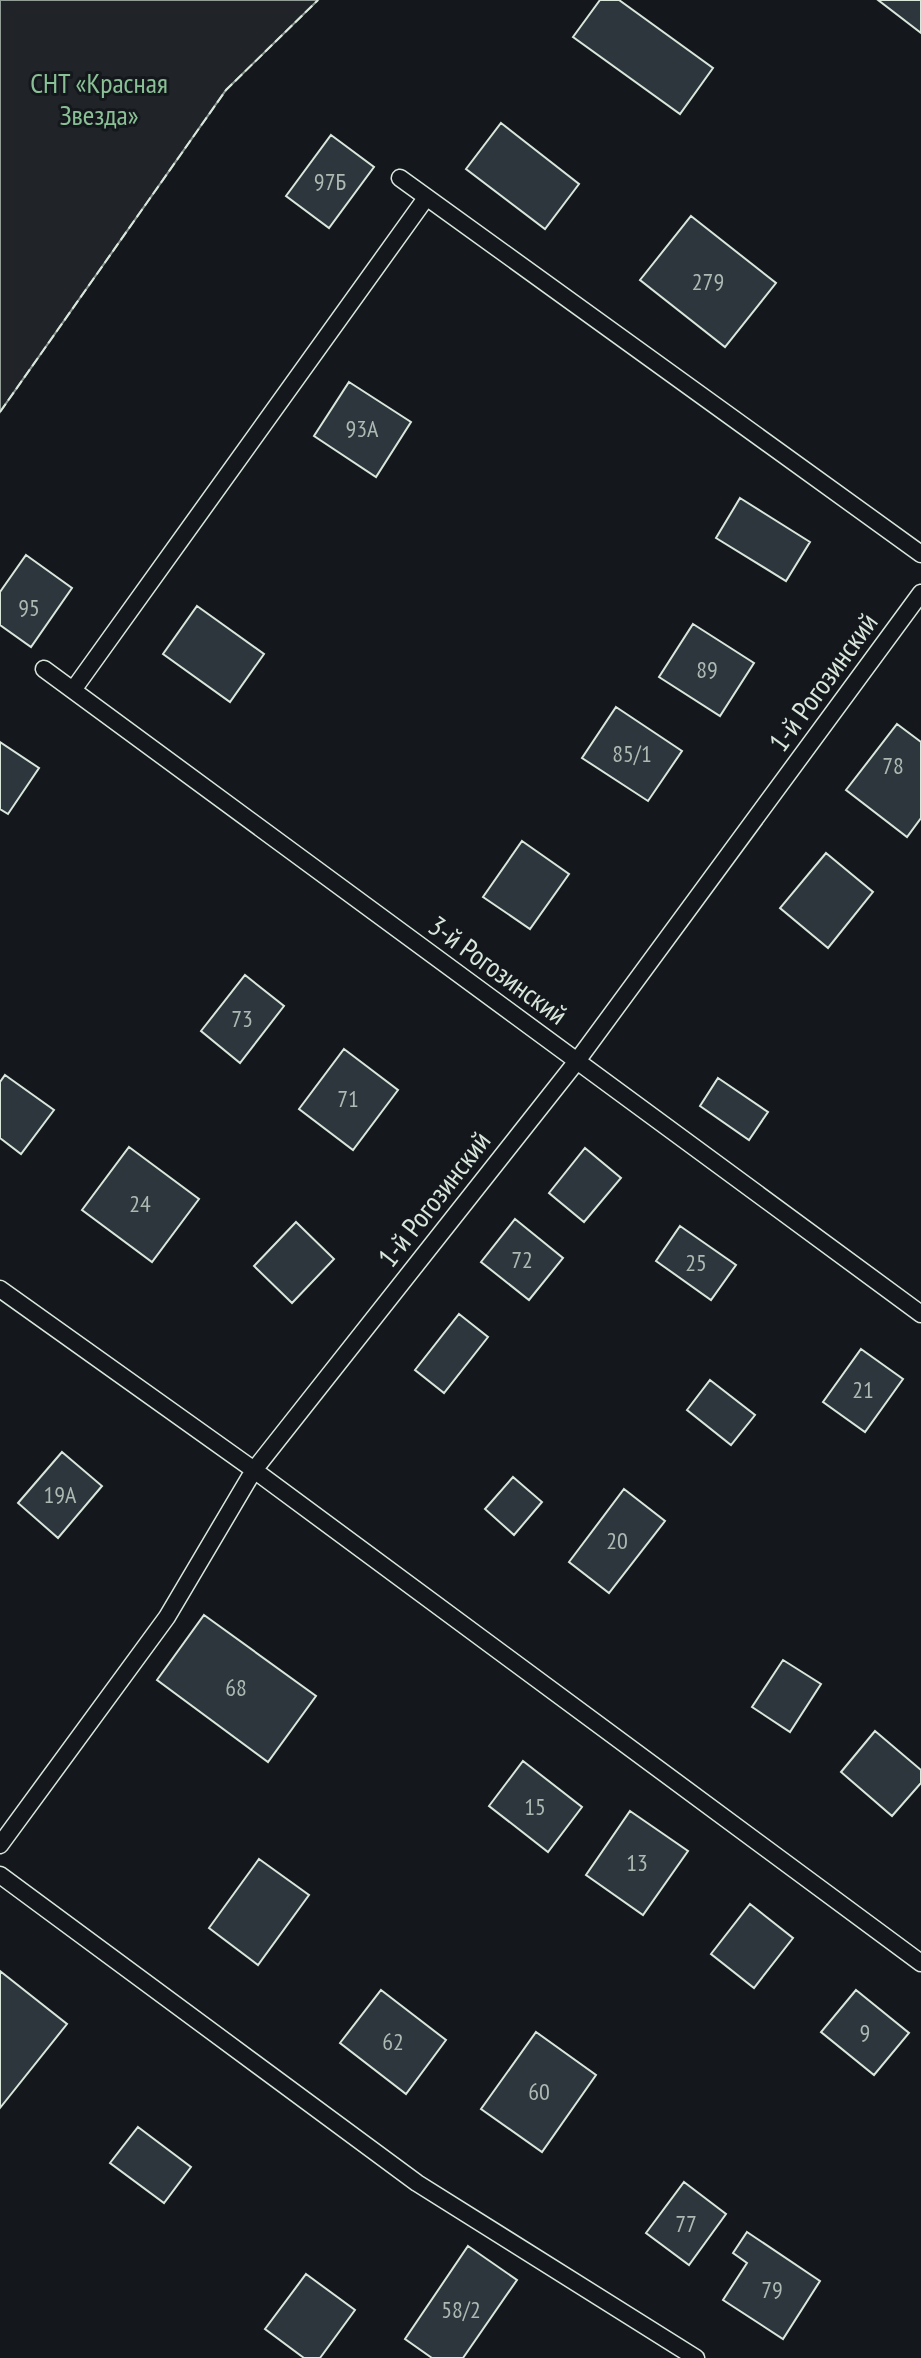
<svg xmlns="http://www.w3.org/2000/svg" width="921" height="2358" viewBox="0 0 921 2358" font-family="'PT Sans Narrow',sans-serif">
<rect width="100%" height="100%" fill="#14181c"/>
<path fill="#202428" stroke="#939e99" stroke-width="2" d="M 0,0 L 318,0 L 226,90 L 0,412 Z"/>
<path fill="#2c363c" stroke="#d8e6dc" stroke-width="2" d="M 600,0 L 619,0 L 713,68 L 680,114 L 573,37 Z
M 878,0 L 921,0 L 921,33 Z
M 501,123 L 579,184 L 545,229 L 466,169 Z
M 331,135 L 374,167 L 329,228 L 286,196 Z
M 691,216 L 776,283 L 725,347 L 640,280 Z
M 349,382 L 411,422 L 376,477 L 314,436 Z
M 740,498 L 810,542 L 786,581 L 716,538 Z
M 26,555 L 72,588 L 31,647 L 0,625 L 0,592 Z
M 197,606 L 264,654 L 230,702 L 163,654 Z
M 693,624 L 754,663 L 720,716 L 659,677 Z
M 616,707 L 682,751 L 648,801 L 582,758 Z
M 897,724 L 921,742 L 921,818 L 907,837 L 846,790 Z
M 0,742 L 39,768 L 8,814 L 0,809 Z
M 522,841 L 569,874 L 530,929 L 483,897 Z
M 826,853 L 873,892 L 828,948 L 780,908 Z
M 245,975 L 284,1006 L 240,1063 L 201,1031 Z
M 344,1049 L 398,1090 L 353,1150 L 299,1109 Z
M 5,1075 L 54,1110 L 21,1154 L 0,1138 L 0,1082 Z
M 718,1078 L 768,1112 L 749,1140 L 700,1106 Z
M 129,1147 L 199,1199 L 152,1262 L 82,1210 Z
M 585,1148 L 621,1178 L 584,1222 L 549,1193 Z
M 515,1219 L 563,1258 L 529,1300 L 481,1262 Z
M 296,1222 L 334,1259 L 292,1303 L 254,1266 Z
M 680,1226 L 736,1265 L 711,1300 L 656,1261 Z
M 459,1314 L 488,1337 L 444,1393 L 415,1370 Z
M 861,1349 L 903,1379 L 865,1432 L 823,1402 Z
M 710,1380 L 755,1415 L 731,1445 L 687,1410 Z
M 62,1452 L 102,1486 L 58,1538 L 18,1503 Z
M 513,1477 L 542,1502 L 514,1535 L 485,1509 Z
M 624,1489 L 665,1521 L 609,1593 L 569,1562 Z
M 204,1615 L 316,1696 L 268,1762 L 157,1680 Z
M 783,1660 L 821,1684 L 790,1732 L 752,1707 Z
M 875,1731 L 921,1770 L 921,1783 L 892,1816 L 841,1772 Z
M 523,1761 L 582,1807 L 548,1852 L 489,1806 Z
M 630,1811 L 688,1851 L 643,1915 L 586,1875 Z
M 259,1859 L 309,1895 L 258,1965 L 209,1928 Z
M 750,1904 L 793,1938 L 754,1988 L 711,1954 Z
M 0,1971 L 67,2024 L 0,2108 Z
M 381,1990 L 446,2040 L 406,2094 L 340,2043 Z
M 856,1990 L 909,2033 L 874,2075 L 821,2032 Z
M 536,2032 L 596,2075 L 542,2152 L 481,2109 Z
M 138,2127 L 191,2167 L 164,2203 L 110,2163 Z
M 684,2182 L 726,2214 L 689,2265 L 646,2233 Z
M 747,2232 L 820,2281 L 783,2339 L 723,2300 L 747,2263 L 733,2253 Z
M 468,2246 L 517,2280 L 463,2358 L 432,2358 L 405,2339 Z
M 306,2274 L 355,2310 L 320,2358 L 304,2358 L 265,2329 Z"/>
<g fill="none" stroke-linecap="round" stroke-linejoin="round">
<defs>
<path id="lane" d="M 400,178 L 921,554
M 44,669 L 921,1314
M 73,690 L 426,198
M 0,1289 L 254,1470 L 921,1963
M 0,1845 L 167,1617 L 254,1470 L 577,1061 L 921,593
M 0,1875 L 417,2183 L 696,2358"/>
</defs>
<use href="#lane" stroke="#d8e6dc" stroke-width="19"/>
<use href="#lane" stroke="#14181c" stroke-width="16"/>
<path stroke="#d8e6dc" stroke-width="2" stroke-dasharray="10 4" stroke-linecap="butt" d="M 0,412 L 226,90 L 318,0"/>
</g>
<g text-anchor="middle" stroke-width="6" stroke-linejoin="round" paint-order="stroke">
<g font-size="24" fill="#adbab4">
<text x="330" y="190">97Б</text>
<text x="708" y="290">279</text>
<text x="362" y="437">93А</text>
<text x="29" y="616">95</text>
<text x="707" y="678">89</text>
<text x="632" y="762">85/1</text>
<text x="893" y="774">78</text>
<text x="242" y="1027">73</text>
<text x="348" y="1107">71</text>
<text x="140" y="1212">24</text>
<text x="522" y="1268">72</text>
<text x="696" y="1271">25</text>
<text x="863" y="1398">21</text>
<text x="60" y="1503">19А</text>
<text x="617" y="1549">20</text>
<text x="236" y="1696">68</text>
<text x="535" y="1815">15</text>
<text x="637" y="1871">13</text>
<text x="865" y="2041">9</text>
<text x="393" y="2050">62</text>
<text x="539" y="2100">60</text>
<text x="686" y="2232">77</text>
<text x="772" y="2298">79</text>
<text x="461" y="2318">58/2</text>
</g>
<g font-size="28" fill="#8ac095" stroke="#14181c">
<text x="99" y="93">СНТ «Красная<tspan x="99" dy="32">Звезда»</tspan></text>
</g>
<g font-size="28" fill="#d8e6dc" stroke="#14181c">
<text transform="translate(823 682) rotate(-54)" y="10">1-й Рогозинский</text>
<text transform="translate(498 970) rotate(36)" y="10">3-й Рогозинский</text>
<text transform="translate(434 1199) rotate(-52)" y="10">1-й Рогозинский</text>
</g>
</g>
</svg>
